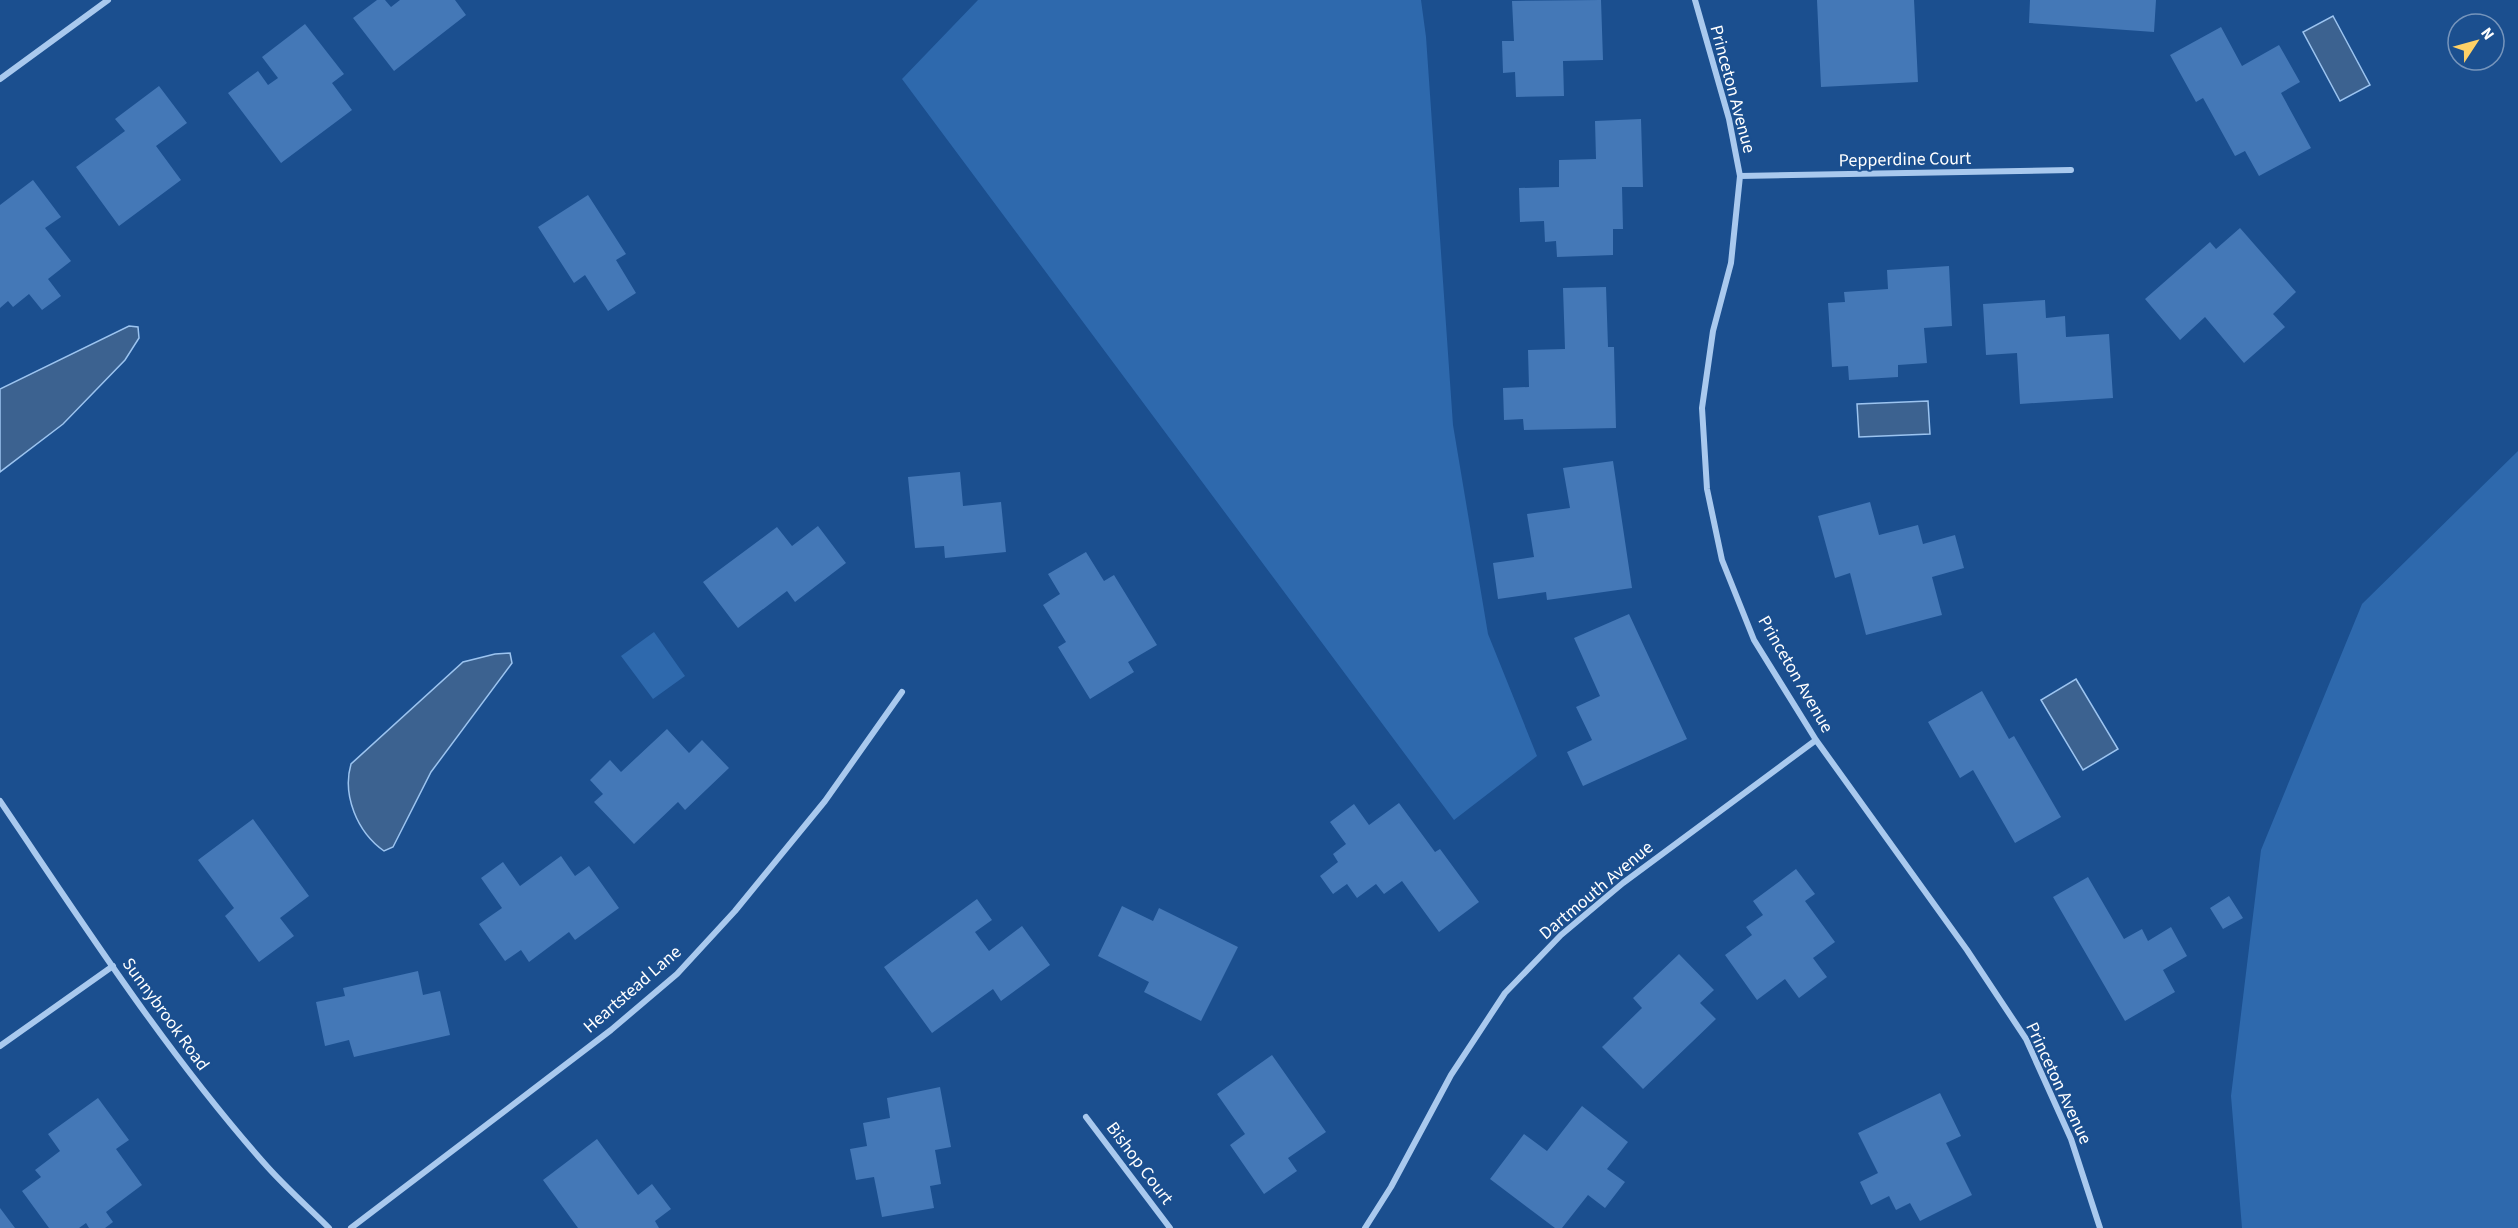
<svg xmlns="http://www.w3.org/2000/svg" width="2518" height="1228" viewBox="0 0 2518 1228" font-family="'Source Sans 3',sans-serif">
<rect width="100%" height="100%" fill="#1b4f8f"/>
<path fill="#2e69ad" d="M 978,0 L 1421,0 L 1426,37 L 1453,425 L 1488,634 L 1537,756 L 1454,820 L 902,79 Z
M 2518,451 L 2518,1228 L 2242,1228 L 2231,1096 L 2261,850 L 2362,604 Z
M 654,632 L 685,676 L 653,699 L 621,656 Z"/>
<path fill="#3c6290" stroke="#9cc4f0" stroke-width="1.5" d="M 2333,16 L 2370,85 L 2340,101 L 2303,32 Z
M 129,326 L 138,327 L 139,338 L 125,360 L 63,424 L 0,472 L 0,389 Z
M 1928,401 L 1930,434 L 1859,437 L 1857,404 Z
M 510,653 L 512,663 L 431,772 L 393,847 L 384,851 C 357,832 342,795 351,764 L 463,662 L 495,654 Z
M 2076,679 L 2118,749 L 2083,770 L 2041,700 Z"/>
<path fill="#4478b7" d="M 377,0 L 385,0 L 391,7 L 400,0 L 455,0 L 466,15 L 394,71 L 353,18 Z
M 1601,0 L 1603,60 L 1563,61 L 1564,96 L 1516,97 L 1515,72 L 1503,73 L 1502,41 L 1514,41 L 1512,1 Z
M 1817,0 L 1914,0 L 1918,82 L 1821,87 Z
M 2030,0 L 2156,0 L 2154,32 L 2029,23 Z
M 305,24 L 344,74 L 332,83 L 352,110 L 281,163 L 228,93 L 258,71 L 268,85 L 278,78 L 262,57 Z
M 2221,27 L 2242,66 L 2279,45 L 2300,82 L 2281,93 L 2311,148 L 2259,176 L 2245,151 L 2235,156 L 2203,98 L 2196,102 L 2170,55 Z
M 159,86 L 187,123 L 156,146 L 181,180 L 119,226 L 76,167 L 125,131 L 115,119 Z
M 1641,119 L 1643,187 L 1622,187 L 1623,229 L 1613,229 L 1613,255 L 1557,257 L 1556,241 L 1545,242 L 1544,221 L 1520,222 L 1519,188 L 1559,187 L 1559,160 L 1596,159 L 1595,121 Z
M 33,180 L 61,217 L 45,228 L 71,261 L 48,279 L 61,296 L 42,310 L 29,294 L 13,307 L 8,301 L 0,308 L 0,205 Z
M 588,195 L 626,254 L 616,260 L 636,293 L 608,311 L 585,275 L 574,283 L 538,227 Z
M 2240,228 L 2296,292 L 2273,314 L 2285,327 L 2244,363 L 2205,317 L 2180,340 L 2145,299 L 2210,242 L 2216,249 Z
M 1949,266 L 1952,326 L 1924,328 L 1927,363 L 1898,365 L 1898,377 L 1849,380 L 1848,366 L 1832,367 L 1828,303 L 1845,302 L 1844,292 L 1888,289 L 1887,270 Z
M 1606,287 L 1608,347 L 1614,347 L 1616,428 L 1524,430 L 1523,419 L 1504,420 L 1503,388 L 1529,387 L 1528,350 L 1565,349 L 1563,288 Z
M 2045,300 L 2046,318 L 2065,316 L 2066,337 L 2109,334 L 2113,398 L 2020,404 L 2017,353 L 1986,355 L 1983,304 Z
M 1613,461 L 1632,588 L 1547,600 L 1546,592 L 1498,599 L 1493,563 L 1534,557 L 1527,514 L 1570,508 L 1563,468 Z
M 960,472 L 963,506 L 1001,502 L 1006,552 L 945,558 L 944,546 L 915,548 L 908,477 Z
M 1870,502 L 1879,535 L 1918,525 L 1923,544 L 1955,535 L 1964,568 L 1932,577 L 1942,615 L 1866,635 L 1850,573 L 1835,578 L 1818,516 Z
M 818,526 L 846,563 L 795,602 L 787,591 L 738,628 L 703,582 L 777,527 L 792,546 Z
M 1086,552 L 1104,581 L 1114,575 L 1157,645 L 1128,662 L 1134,672 L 1090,699 L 1058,647 L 1066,642 L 1043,605 L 1060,594 L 1048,574 Z
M 1629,614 L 1687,739 L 1583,786 L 1567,752 L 1592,740 L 1576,707 L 1600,696 L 1574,638 Z
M 1982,691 L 2009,739 L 2014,736 L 2061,817 L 2015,843 L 1973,770 L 1960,778 L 1928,722 Z
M 667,729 L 689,753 L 702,740 L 729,768 L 685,810 L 678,802 L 634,844 L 594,802 L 603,794 L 590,780 L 610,760 L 621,772 Z
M 1399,803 L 1435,852 L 1440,849 L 1479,902 L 1439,932 L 1402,881 L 1384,894 L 1376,884 L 1357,898 L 1347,884 L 1333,894 L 1320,876 L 1338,862 L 1333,854 L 1346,844 L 1330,822 L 1354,804 L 1369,825 Z
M 253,819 L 309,896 L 280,918 L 294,936 L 259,962 L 225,916 L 234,908 L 198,860 Z
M 561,856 L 575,876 L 589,866 L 619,908 L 575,940 L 569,932 L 529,962 L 521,950 L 505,961 L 479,924 L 502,908 L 481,878 L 503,862 L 520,886 Z
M 1796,869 L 1815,894 L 1805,901 L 1835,942 L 1813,958 L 1827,977 L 1799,998 L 1785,979 L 1757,1000 L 1725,955 L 1752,935 L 1746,927 L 1763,915 L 1753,901 Z
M 2088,877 L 2124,939 L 2142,929 L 2148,941 L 2171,927 L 2187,956 L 2163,970 L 2175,992 L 2125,1021 L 2053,897 Z
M 2229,896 L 2243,918 L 2223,929 L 2210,908 Z
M 977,899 L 992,920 L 975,932 L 989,951 L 1022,926 L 1050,965 L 1001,1001 L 993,989 L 932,1033 L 884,967 Z
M 1122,906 L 1153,921 L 1159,908 L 1238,947 L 1201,1021 L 1144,992 L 1149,982 L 1098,956 Z
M 1679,954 L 1714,990 L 1700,1003 L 1716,1019 L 1643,1089 L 1602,1047 L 1642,1008 L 1633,998 Z
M 418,971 L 423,995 L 440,991 L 450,1035 L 354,1057 L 349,1040 L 325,1046 L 316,1002 L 345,996 L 343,988 Z
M 1272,1055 L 1326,1132 L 1288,1158 L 1297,1171 L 1264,1194 L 1230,1145 L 1245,1134 L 1217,1094 Z
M 940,1087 L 951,1147 L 935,1150 L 941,1184 L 930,1186 L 934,1208 L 882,1217 L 874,1177 L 856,1180 L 850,1149 L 867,1146 L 863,1123 L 890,1118 L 887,1098 Z
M 1940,1093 L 1961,1136 L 1946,1143 L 1972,1195 L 1920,1221 L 1910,1203 L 1896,1210 L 1889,1196 L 1871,1205 L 1860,1182 L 1878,1173 L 1858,1133 Z
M 98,1098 L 129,1140 L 116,1149 L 142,1185 L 106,1212 L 113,1222 L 105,1228 L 89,1228 L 86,1223 L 79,1228 L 49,1228 L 22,1191 L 41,1177 L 35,1170 L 60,1151 L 48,1134 Z
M 1582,1106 L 1628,1142 L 1607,1169 L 1625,1182 L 1605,1208 L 1588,1195 L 1562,1228 L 1555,1228 L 1490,1179 L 1524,1134 L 1547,1151 Z
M 597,1139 L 638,1195 L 652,1184 L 671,1209 L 655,1221 L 659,1228 L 578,1228 L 543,1180 Z
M 0,1208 L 15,1228 L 0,1228 Z"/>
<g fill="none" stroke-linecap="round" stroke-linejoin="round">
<path stroke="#a9c9ee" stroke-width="6" d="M 1695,0 L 1729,119 L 1740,176 L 1731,263 L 1713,331 L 1702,408 L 1707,489 L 1722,560 L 1754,640 L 1816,740 L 1967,950 L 2026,1039 L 2071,1139 L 2100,1228
M 0,79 L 108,0
M 1740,176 L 2071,170
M 0,801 C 84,925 165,1051 264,1163 C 284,1186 308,1207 329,1228
M 0,1046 L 113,966
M 1086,1117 L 1170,1228
M 351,1228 L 611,1030 L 677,974 L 735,911 L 825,801 L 902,692
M 1365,1228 L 1391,1187 L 1451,1075 L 1505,993 L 1561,935 L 1623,883 L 1816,740"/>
</g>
<g text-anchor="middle" stroke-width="4.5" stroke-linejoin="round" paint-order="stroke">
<g font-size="18" fill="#fff" stroke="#1b4f8f">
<text transform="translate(1733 89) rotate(75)" y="6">Princeton Avenue</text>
<text transform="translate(1905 159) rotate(-1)" y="6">Pepperdine Court</text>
<text transform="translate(1796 674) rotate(60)" y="6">Princeton Avenue</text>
<text transform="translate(1596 890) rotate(-40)" y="6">Dartmouth Avenue</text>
<text transform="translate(632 989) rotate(-41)" y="6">Heartstead Lane</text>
<text transform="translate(166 1014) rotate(54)" y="6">Sunnybrook Road</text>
<text transform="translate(2059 1083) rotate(65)" y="6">Princeton Avenue</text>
<text transform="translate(1140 1163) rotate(53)" y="6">Bishop Court</text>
</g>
</g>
<g transform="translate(2476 42) rotate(54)"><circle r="28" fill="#1b4f8f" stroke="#7695bc" stroke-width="1.5"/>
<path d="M0-4.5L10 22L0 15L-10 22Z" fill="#ffd166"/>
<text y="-9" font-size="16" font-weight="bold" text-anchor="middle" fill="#ffffff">N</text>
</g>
</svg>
